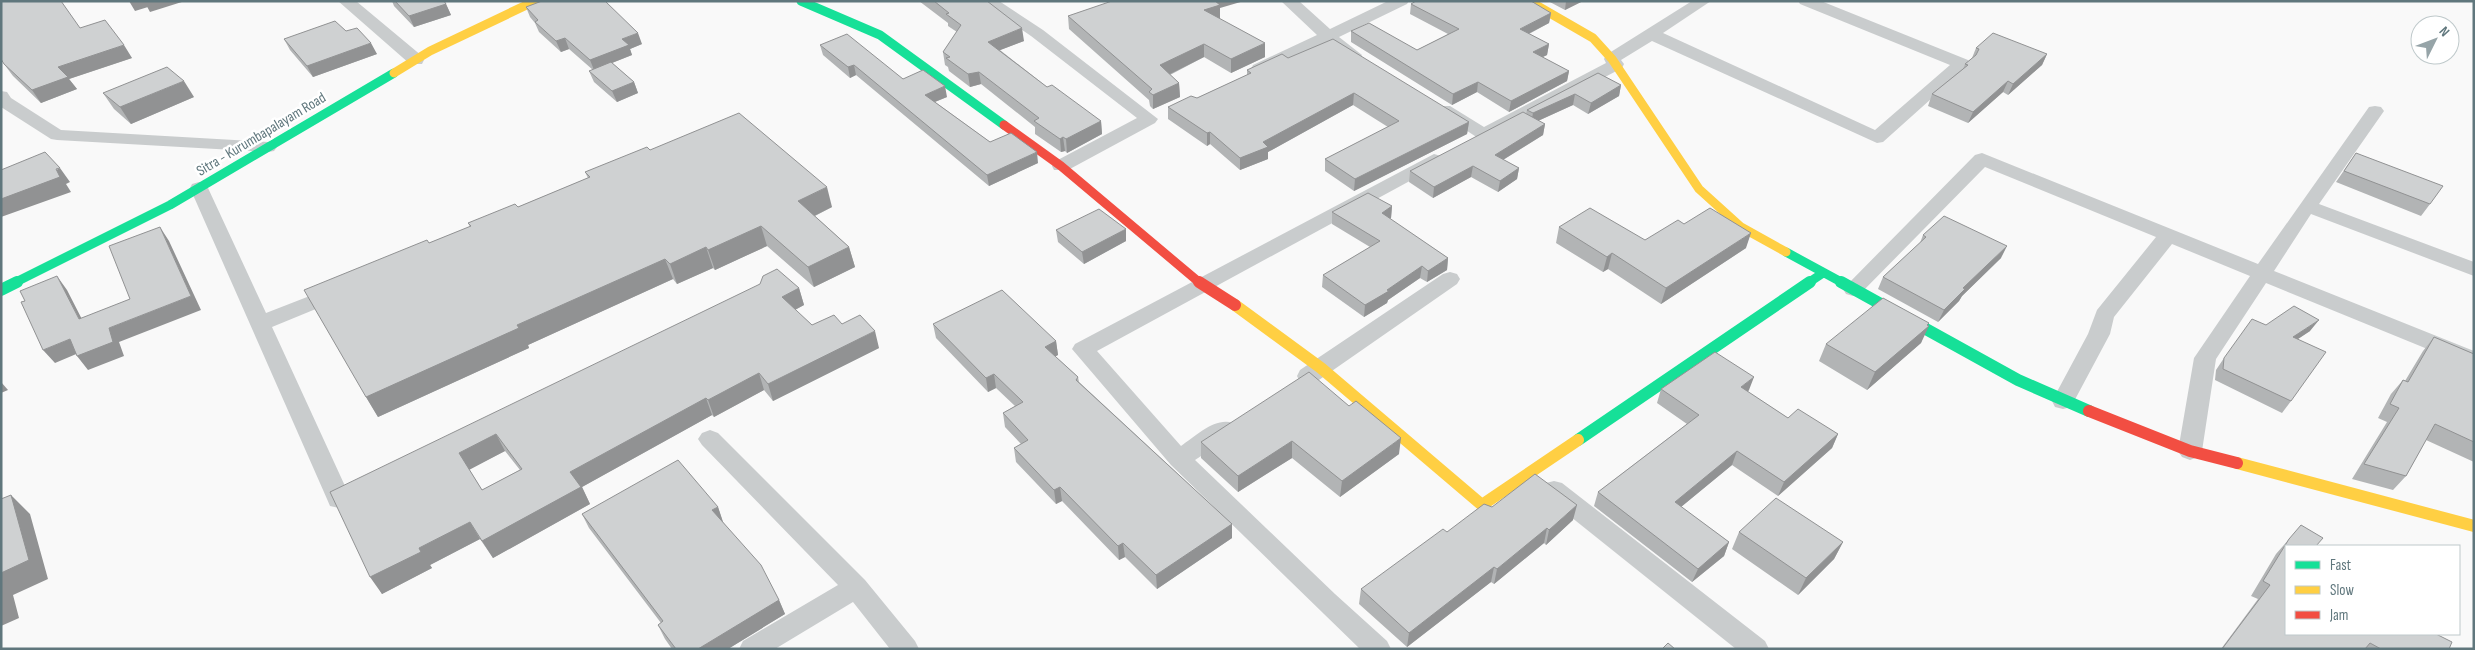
<svg xmlns="http://www.w3.org/2000/svg" width="2475" height="650" viewBox="0 0 2475 650" font-family="'Sofia Sans Condensed',sans-serif">
<rect width="100%" height="100%" fill="#f9f9f9"/>
<g fill="none" stroke-linecap="round" stroke-linejoin="round">
<path fill="#c9cccd" fill-rule="evenodd" d="M 338,1 L 356,1 L 422,56 L 424,60 L 422,64 L 410,64 Z
M 980,1 L 999,1 L 1043,30 L 1158,119 L 1155,123 L 1068,170 L 1054,170 L 1052,166 L 1054,162 L 1137,118 L 1031,36 Z
M 1281,1 L 1299,1 L 1330,29 L 1388,1 L 1409,1 L 1407,4 L 1339,37 L 1362,55 L 1360,59 L 1348,59 L 1327,43 L 1265,73 L 1253,73 L 1251,69 L 1253,65 L 1317,35 Z
M 1692,1 L 1711,1 L 1663,33 L 1875,130 L 1950,65 L 1800,4 L 1798,1 L 1821,1 L 1968,60 L 1970,64 L 1883,142 L 1877,143 L 1652,41 L 1621,60 L 1624,64 L 1622,68 L 1490,138 L 1478,138 L 1435,110 L 1438,106 L 1450,106 L 1484,127 L 1606,63 L 1604,59 L 1606,55 Z
M 1,91 L 7,92 L 11,98 L 61,130 L 268,142 L 274,143 L 277,147 L 274,151 L 268,152 L 57,140 L 51,139 L 1,107 Z
M 2375,106 L 2381,107 L 2384,111 L 2319,204 L 2474,262 L 2474,276 L 2311,214 L 2274,271 L 2474,351 L 2474,368 L 2266,283 L 2216,359 L 2202,451 L 2198,457 L 2190,460 L 2182,457 L 2178,451 L 2194,358 L 2250,276 L 2172,244 L 2114,317 L 2110,334 L 2071,407 L 2063,409 L 2055,407 L 2052,401 L 2088,334 L 2097,310 L 2156,237 L 1985,167 L 1860,294 L 1853,296 L 1846,294 L 1843,289 L 1975,155 L 1982,153 L 2258,264 L 2369,107 Z
M 1434,154 L 1441,156 L 1443,160 L 1441,164 L 1097,351 L 1181,446 C 1196,436 1215,417 1233,423 L 1236,429 L 1233,435 L 1195,460 L 1335,594 L 1387,641 L 1391,649 L 1360,649 L 1171,465 L 1072,349 L 1075,344 Z
M 199,182 L 206,184 L 208,188 L 266,313 L 338,285 L 345,287 L 348,292 L 345,297 L 272,327 L 345,486 L 356,482 L 364,484 L 368,491 L 364,498 L 339,508 L 330,506 L 327,499 L 190,188 L 192,184 Z
M 1450,272 L 1457,274 L 1460,279 L 1457,284 L 1316,382 L 1308,384 L 1300,382 L 1297,376 L 1300,370 L 1443,274 Z
M 710,430 L 718,433 L 865,580 L 915,641 L 919,649 L 890,649 L 853,602 L 775,649 L 739,649 L 743,641 L 838,585 L 702,445 L 698,439 L 702,433 Z
M 1554,481 L 1562,483 L 1765,641 L 1769,649 L 1736,649 L 1546,497 L 1542,490 L 1546,483 Z"/>
<path stroke="#16e098" stroke-width="9" d="M 801,1 L 880,35 L 1004,125
M 1786,252 L 1843,283
M 14,283 L 170,205 L 394,73
M 1808,283 L 1823,273"/>
<path stroke="#16e098" stroke-width="12" d="M 1841,282 L 2018,380 L 2089,411
M 1,290 L 17,282
M 1578,440 L 1810,282"/>
<path stroke="#ffcf43" stroke-width="9" d="M 1529,1 L 1593,38 L 1612,59 L 1699,189 L 1741,227 L 1786,252
M 394,73 L 430,51 L 535,1"/>
<path stroke="#ffcf43" stroke-width="12" d="M 1235,305 L 1321,368 L 1482,505 L 1578,440
M 2237,463 L 2474,526"/>
<path stroke="#f24e42" stroke-width="9" d="M 1004,125 L 1061,166 L 1200,283"/>
<path stroke="#f24e42" stroke-width="12" d="M 1199,282 L 1235,305
M 2089,411 L 2190,451 L 2237,463"/>
</g>
<path fill="#b2b4b5" fill-rule="evenodd" d="M 392,1 L 444,1 L 446,4 L 451,15 L 414,27 L 394,6 Z
M 919,1 L 987,1 L 1024,41 L 1000,50 L 1047,87 L 1101,121 L 1102,134 L 1067,153 L 1065,151 L 1061,152 L 1035,134 L 1035,127 L 981,84 L 970,87 L 949,71 L 948,67 L 945,65 L 943,52 L 957,32 L 948,26 L 948,23 Z
M 1548,1 L 1583,1 L 1565,10 Z
M 1411,4 L 1551,13 L 1549,23 L 1529,34 L 1549,44 L 1547,55 L 1542,57 L 1569,71 L 1567,81 L 1509,112 L 1477,92 L 1452,105 L 1351,42 L 1351,31 L 1417,50 L 1448,34 L 1410,14 Z
M 526,7 L 642,44 L 630,49 L 632,55 L 612,63 L 634,82 L 638,93 L 617,102 L 594,82 L 589,71 L 593,70 L 569,49 L 561,52 L 539,32 L 535,23 L 530,17 Z
M 1220,8 L 1220,18 L 1219,19 L 1265,57 L 1231,73 L 1204,57 L 1170,75 L 1179,83 L 1180,97 L 1153,109 L 1150,106 L 1149,100 L 1069,29 L 1068,16 Z
M 80,28 L 132,58 L 69,79 L 77,89 L 41,103 L 13,76 L 4,64 Z
M 346,31 L 377,54 L 313,77 L 290,50 L 284,39 Z
M 820,45 L 947,97 L 935,102 L 990,142 L 1038,163 L 989,186 L 856,75 L 850,78 L 823,55 Z
M 1976,48 L 2047,54 L 2042,65 L 2008,95 L 2003,92 L 1968,123 L 1928,106 L 1932,94 L 1963,69 L 1965,64 L 1972,58 Z
M 1288,58 L 1469,122 L 1467,134 L 1354,191 L 1325,171 L 1325,159 L 1388,127 L 1353,105 L 1268,152 L 1268,159 L 1240,170 L 1210,144 L 1207,146 L 1168,119 L 1168,107 L 1197,98 L 1247,75 L 1247,70 Z
M 1598,73 L 1621,85 L 1619,96 L 1588,114 L 1573,105 L 1538,121 L 1545,124 L 1543,135 L 1503,160 L 1519,168 L 1517,179 L 1498,192 L 1471,177 L 1433,198 L 1409,182 L 1410,171 L 1526,114 L 1527,110 Z
M 103,93 L 194,97 L 131,124 L 114,109 Z
M 650,150 L 832,207 L 815,216 L 849,247 L 855,267 L 814,287 L 767,246 L 715,270 L 713,268 L 677,284 L 673,279 L 528,345 L 529,348 L 378,417 L 366,397 L 429,243 L 470,227 L 468,223 L 518,207 L 588,178 L 585,172 Z
M 2356,153 L 2430,204 L 2421,216 L 2336,182 Z
M 1392,206 L 1391,218 L 1390,219 L 1448,258 L 1447,270 L 1427,282 L 1420,278 L 1388,300 L 1387,303 L 1364,317 L 1322,287 L 1323,275 L 1370,247 L 1332,224 L 1332,212 Z
M 1684,224 L 1746,248 L 1661,304 L 1608,269 L 1603,272 L 1556,243 L 1559,227 L 1645,240 Z
M 1056,230 L 1126,241 L 1084,264 L 1058,242 Z
M 1923,235 L 2001,258 L 1962,296 L 1959,301 L 1938,322 L 1878,289 L 1883,277 L 1920,243 Z
M 799,288 L 804,305 L 795,310 L 812,325 L 842,324 L 879,348 L 773,401 L 764,390 L 714,417 L 712,415 L 582,487 L 590,504 L 493,558 L 480,539 L 430,565 L 432,568 L 382,594 L 330,492 ZM 505,451 L 520,470 L 482,490 L 469,469 Z
M 933,324 L 1056,341 L 1058,355 L 1055,356 L 1078,377 L 1079,382 L 1232,524 L 1232,538 L 1157,589 L 1125,557 L 1119,560 L 1062,501 L 1056,504 L 1016,462 L 1014,448 L 1021,444 L 1005,427 L 1003,413 L 1015,406 L 996,388 L 988,392 L 936,338 Z
M 1927,325 L 1921,343 L 1867,390 L 1819,361 L 1826,344 Z
M 2266,325 L 2310,331 L 2298,339 L 2291,401 L 2282,413 L 2215,380 L 2216,370 L 2224,358 Z
M 2434,337 L 2474,354 L 2474,462 L 2426,440 L 2406,476 L 2393,490 L 2352,479 L 2387,422 L 2378,418 L 2391,394 L 2403,380 L 2405,381 L 2423,351 Z
M 1661,389 L 1749,390 L 1748,392 L 1788,418 L 1838,434 L 1832,448 L 1778,496 L 1732,465 L 1681,507 L 1729,542 L 1724,556 L 1692,582 L 1594,506 L 1598,492 L 1687,424 L 1657,403 Z
M 1349,406 L 1399,454 L 1340,497 L 1292,458 L 1238,492 L 1201,458 L 1201,442 Z
M 718,507 L 723,522 L 779,600 L 785,614 L 728,649 L 672,649 L 665,639 L 658,625 L 661,623 L 589,528 L 582,514 Z
M 1492,507 L 1573,520 L 1546,545 L 1544,543 L 1494,584 L 1491,582 L 1407,647 L 1359,604 L 1361,589 L 1447,532 Z
M 1739,532 L 1843,542 L 1834,559 L 1798,595 L 1732,549 Z
M 2289,539 L 2286,546 L 2449,649 L 2221,649 L 2258,599 L 2251,596 L 2276,554 Z"/>
<path fill="#919293" d="M 129,1 L 144,1 L 148,7 L 135,11 Z
M 144,1 L 185,1 L 150,12 Z
M 1210,1 L 1244,1 L 1220,8 L 1220,18 L 1205,24 L 1204,10 Z
M 1566,1 L 1583,1 L 1565,10 Z
M 446,4 L 451,15 L 414,27 L 409,16 Z
M 1551,13 L 1549,23 L 1518,39 L 1520,29 Z
M 1022,28 L 1024,41 L 990,54 L 988,42 Z
M 638,33 L 642,44 L 630,49 L 632,55 L 594,70 L 590,60 L 622,39 Z
M 565,38 L 569,49 L 561,52 L 556,41 Z
M 371,43 L 377,54 L 313,77 L 307,66 Z
M 1265,43 L 1265,57 L 1231,73 L 1231,59 Z
M 1204,44 L 1204,57 L 1160,79 L 1160,65 Z
M 1549,44 L 1547,55 L 1531,63 L 1533,52 Z
M 124,45 L 132,58 L 69,79 L 77,89 L 41,103 L 32,90 L 58,67 Z
M 2047,54 L 2042,65 L 2008,95 L 2013,84 Z
M 854,65 L 856,75 L 850,78 L 848,67 Z
M 1569,71 L 1567,81 L 1509,112 L 1511,101 Z
M 979,72 L 981,84 L 970,87 L 968,74 Z
M 184,81 L 194,97 L 131,124 L 120,107 Z
M 2008,81 L 2003,92 L 1968,123 L 1973,112 Z
M 634,82 L 638,93 L 617,102 L 612,91 Z
M 1478,82 L 1477,92 L 1452,105 L 1453,94 Z
M 1179,83 L 1180,97 L 1153,109 L 1153,95 Z
M 1621,85 L 1619,96 L 1588,114 L 1591,103 Z
M 945,86 L 947,97 L 927,105 L 925,95 Z
M 1354,93 L 1353,105 L 1268,152 L 1268,159 L 1240,170 L 1240,158 L 1263,142 Z
M 1575,94 L 1573,105 L 1531,124 L 1533,113 Z
M 1101,121 L 1102,134 L 1067,153 L 1066,139 Z
M 1469,122 L 1467,134 L 1354,191 L 1355,179 Z
M 1545,124 L 1543,135 L 1493,166 L 1495,155 Z
M 1210,132 L 1210,144 L 1207,146 L 1207,133 Z
M 1063,137 L 1065,151 L 1061,152 L 1060,139 Z
M 1037,152 L 1038,163 L 989,186 L 987,175 Z
M 1473,166 L 1471,177 L 1433,198 L 1434,187 Z
M 60,168 L 70,182 L 66,184 L 71,192 L 1,217 L 1,199 Z
M 1519,168 L 1517,179 L 1498,192 L 1500,181 Z
M 827,187 L 832,207 L 804,221 L 798,201 Z
M 1392,206 L 1391,218 L 1380,225 L 1382,213 Z
M 761,226 L 767,246 L 715,270 L 708,250 Z
M 160,227 L 169,241 L 201,310 L 119,342 L 124,356 L 88,370 L 77,356 L 109,328 L 191,296 Z
M 1126,229 L 1126,241 L 1084,264 L 1082,252 Z
M 1751,233 L 1746,248 L 1661,304 L 1666,288 Z
M 2007,246 L 2001,258 L 1962,296 L 1959,301 L 1938,322 L 1944,310 L 1963,288 Z
M 706,247 L 713,268 L 677,284 L 670,264 Z
M 849,247 L 855,267 L 814,287 L 808,267 Z
M 1612,253 L 1608,269 L 1603,272 L 1607,257 Z
M 1448,258 L 1447,270 L 1427,282 L 1428,271 Z
M 665,259 L 673,279 L 528,345 L 529,348 L 378,417 L 366,397 L 517,325 Z
M 1422,266 L 1420,278 L 1388,300 L 1387,303 L 1364,317 L 1365,305 Z
M 57,276 L 67,290 L 89,333 L 79,319 Z
M 799,288 L 804,305 L 787,314 L 782,297 Z
M 2319,320 L 2310,331 L 2284,348 L 2293,337 Z
M 1929,323 L 1925,329 L 1929,326 L 1921,343 L 1867,390 L 1875,372 Z
M 875,331 L 879,348 L 773,401 L 768,384 Z
M 70,339 L 81,352 L 55,363 L 43,350 Z
M 1056,341 L 1058,355 L 1047,361 L 1045,347 Z
M 759,373 L 764,390 L 714,417 L 708,400 Z
M 994,374 L 996,388 L 988,392 L 986,378 Z
M 1754,377 L 1749,390 L 1736,401 L 1741,387 Z
M 1,382 L 8,390 L 1,393 Z
M 706,398 L 712,415 L 582,487 L 590,504 L 493,558 L 482,541 L 570,472 Z
M 496,434 L 505,451 L 469,470 L 459,453 Z
M 1838,434 L 1832,448 L 1778,496 L 1784,482 Z
M 1401,438 L 1399,454 L 1340,497 L 1342,481 Z
M 1292,441 L 1292,458 L 1238,492 L 1238,476 Z
M 1737,451 L 1732,465 L 1670,516 L 1675,502 Z
M 1060,487 L 1062,501 L 1056,504 L 1054,490 Z
M 11,495 L 30,514 L 48,579 L 13,595 L 19,618 L 1,626 L 1,573 Z
M 1577,505 L 1573,520 L 1546,545 L 1549,530 Z
M 718,507 L 723,522 L 718,525 L 712,510 Z
M 470,522 L 480,539 L 430,565 L 432,568 L 382,594 L 370,577 L 419,548 Z
M 1232,524 L 1232,538 L 1157,589 L 1156,575 Z
M 1547,528 L 1544,543 L 1494,584 L 1497,569 Z
M 1729,542 L 1724,556 L 1692,582 L 1698,569 Z
M 1843,542 L 1834,559 L 1798,595 L 1806,578 Z
M 1123,543 L 1125,557 L 1119,560 L 1118,546 Z
M 1494,567 L 1491,582 L 1407,647 L 1409,633 Z
M 779,600 L 785,614 L 728,649 L 698,649 Z"/>
<path fill="#cfd1d2" stroke="#919293" fill-rule="evenodd" d="M 1,1 L 61,1 L 80,28 L 105,20 L 124,45 L 58,67 L 68,77 L 32,90 L 4,64 L 1,59 Z
M 395,1 L 444,1 L 446,4 L 409,16 Z
M 542,1 L 605,1 L 638,33 L 622,39 L 629,45 L 590,60 L 565,38 L 556,41 L 535,22 L 538,20 L 526,7 Z
M 934,1 L 987,1 L 1022,28 L 988,42 L 1047,87 L 1052,85 L 1101,121 L 1066,139 L 1063,137 L 1060,139 L 1034,121 L 1039,118 L 979,72 L 968,74 L 946,58 L 950,57 L 943,52 L 961,25 L 946,14 L 949,13 Z
M 1112,1 L 1215,1 L 1220,5 L 1204,10 L 1265,43 L 1231,59 L 1204,44 L 1160,65 L 1179,83 L 1153,95 L 1149,92 L 1152,89 L 1068,16 Z
M 1416,1 L 1531,1 L 1551,13 L 1520,29 L 1549,44 L 1533,52 L 1569,71 L 1511,101 L 1478,82 L 1453,94 L 1351,31 L 1369,23 L 1417,50 L 1459,29 L 1411,4 Z
M 335,21 L 346,31 L 357,28 L 371,43 L 307,66 L 284,39 Z
M 1993,33 L 2047,54 L 2013,84 L 2008,81 L 1973,112 L 1932,94 L 1968,65 L 1965,64 L 1976,55 L 1979,49 L 1976,48 Z
M 847,34 L 903,79 L 923,70 L 945,86 L 925,95 L 990,142 L 1011,133 L 1037,152 L 987,175 L 854,65 L 848,67 L 820,45 Z
M 1333,39 L 1469,122 L 1355,179 L 1325,159 L 1399,121 L 1354,93 L 1263,142 L 1268,147 L 1240,158 L 1210,132 L 1207,133 L 1168,107 L 1191,96 L 1197,98 L 1251,73 L 1247,70 L 1282,54 L 1288,58 Z
M 611,62 L 634,82 L 612,91 L 589,71 Z
M 167,67 L 184,81 L 120,107 L 103,93 Z
M 1598,73 L 1621,85 L 1591,103 L 1575,94 L 1533,113 L 1527,110 Z
M 1523,112 L 1545,124 L 1495,155 L 1519,168 L 1500,181 L 1473,166 L 1434,187 L 1410,171 Z
M 739,113 L 827,187 L 798,201 L 849,247 L 808,267 L 761,226 L 708,250 L 706,247 L 670,264 L 665,259 L 517,325 L 519,328 L 366,397 L 304,290 L 427,240 L 429,243 L 471,226 L 468,223 L 515,204 L 518,207 L 590,177 L 585,172 L 647,147 L 650,150 Z
M 45,152 L 60,168 L 56,169 L 60,177 L 1,199 L 1,170 Z
M 2356,153 L 2443,186 L 2430,204 L 2344,171 Z
M 1368,193 L 1392,206 L 1382,213 L 1448,258 L 1428,271 L 1422,266 L 1387,290 L 1389,291 L 1365,305 L 1323,275 L 1380,241 L 1332,212 Z
M 1590,208 L 1645,240 L 1678,220 L 1684,224 L 1710,208 L 1751,233 L 1666,288 L 1612,253 L 1607,257 L 1559,227 Z
M 1099,209 L 1126,229 L 1082,252 L 1056,230 Z
M 1944,216 L 2007,246 L 1963,288 L 1965,289 L 1944,310 L 1883,277 L 1926,237 L 1923,235 Z
M 160,227 L 191,296 L 109,328 L 113,342 L 77,356 L 70,339 L 43,350 L 21,302 L 25,301 L 20,291 L 57,276 L 79,319 L 130,299 L 109,246 Z
M 777,269 L 799,288 L 782,297 L 812,325 L 834,315 L 842,324 L 860,315 L 875,331 L 768,384 L 759,373 L 708,400 L 706,398 L 570,472 L 581,487 L 482,541 L 470,522 L 419,548 L 421,552 L 370,577 L 330,492 L 760,284 L 763,276 ZM 496,434 L 522,469 L 482,490 L 459,453 Z
M 1002,290 L 1056,341 L 1045,347 L 1078,377 L 1076,380 L 1232,524 L 1156,575 L 1123,543 L 1118,546 L 1060,487 L 1054,490 L 1014,448 L 1028,440 L 1003,413 L 1023,402 L 994,374 L 986,378 L 933,324 Z
M 1883,298 L 1929,323 L 1927,325 L 1929,326 L 1875,372 L 1826,344 Z
M 2294,306 L 2319,320 L 2293,337 L 2326,352 L 2291,401 L 2223,369 L 2224,358 L 2252,319 L 2266,325 Z
M 2434,337 L 2474,354 L 2474,442 L 2435,424 L 2406,476 L 2364,464 L 2399,408 L 2390,404 L 2403,380 L 2408,382 Z
M 1715,352 L 1754,377 L 1741,387 L 1788,418 L 1798,409 L 1838,434 L 1784,482 L 1737,451 L 1675,502 L 1729,542 L 1698,569 L 1598,492 L 1699,415 L 1661,389 Z
M 1309,372 L 1349,406 L 1356,401 L 1401,438 L 1342,481 L 1292,441 L 1238,476 L 1201,442 Z
M 678,460 L 718,507 L 712,510 L 761,565 L 779,600 L 698,649 L 676,649 L 658,625 L 663,621 L 582,514 Z
M 1535,474 L 1577,505 L 1549,530 L 1547,528 L 1497,569 L 1494,567 L 1409,633 L 1361,589 L 1443,529 L 1447,532 L 1484,504 L 1492,507 Z
M 11,495 L 29,560 L 1,573 L 1,499 Z
M 1776,498 L 1843,542 L 1806,578 L 1739,532 Z
M 2301,525 L 2323,538 L 2316,546 L 2286,546 L 2286,634 L 2436,634 L 2452,642 L 2449,649 L 2381,649 L 2370,643 L 2365,649 L 2222,649 L 2270,585 L 2263,581 L 2289,539 Z
M 1668,643 L 1675,649 L 1662,649 Z"/>
<g text-anchor="middle" stroke-width="5" stroke-linejoin="round" paint-order="stroke">
<g font-size="15" fill="#60777d" stroke="#fff">
<text transform="translate(261 134) rotate(-31)" y="5">Sitra - Kurumbapalayam Road</text>
</g>
</g>
<rect width="2475" height="650" fill="none" stroke="#60777d" stroke-width="5"/>
<rect x="2285" y="545" width="175" height="90" fill="#ffffff" stroke="#bfc9cb"/>
<rect x="2295" y="561" width="25" height="8" fill="#16e098" stroke="#bfc9cb"/>
<text x="2330" y="570" font-size="15" fill="#60777d">Fast</text>
<rect x="2295" y="586" width="25" height="8" fill="#ffcf43" stroke="#bfc9cb"/>
<text x="2330" y="595" font-size="15" fill="#60777d">Slow</text>
<rect x="2295" y="611" width="25" height="8" fill="#f24e42" stroke="#bfc9cb"/>
<text x="2330" y="620" font-size="15" fill="#60777d">Jam</text>
<g transform="translate(2435 40) rotate(48)"><circle r="24" fill="#ffffff" stroke="#bfc9cb"/>
<path d="M0-4L9 19L0 12L-9 19Z" fill="#96a4a8"/>
<text y="-8" font-size="14" font-weight="bold" text-anchor="middle" fill="#60777d">N</text>
</g>
</svg>
